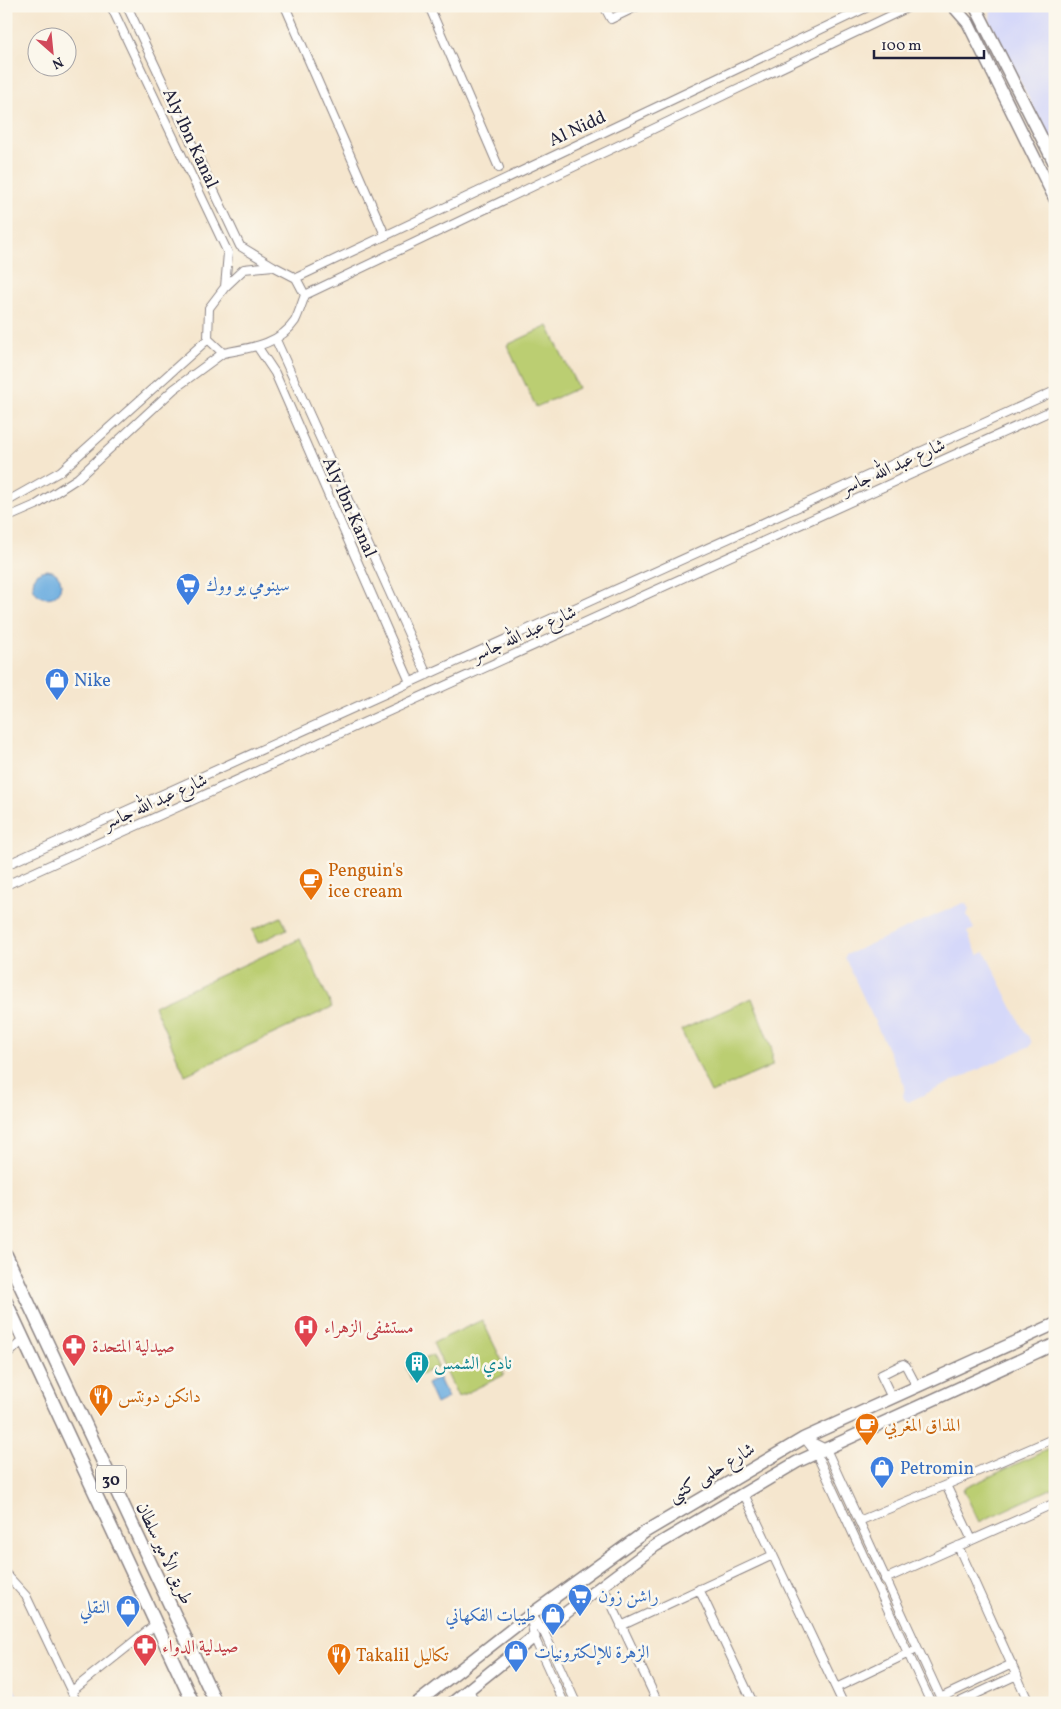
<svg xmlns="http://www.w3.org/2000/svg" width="1061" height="1709" viewBox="0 0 1061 1709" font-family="Vollkorn,Amiri,serif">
<rect width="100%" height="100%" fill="#fbf7ec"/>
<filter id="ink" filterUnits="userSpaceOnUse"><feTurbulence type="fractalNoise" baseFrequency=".02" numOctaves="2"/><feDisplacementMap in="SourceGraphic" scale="10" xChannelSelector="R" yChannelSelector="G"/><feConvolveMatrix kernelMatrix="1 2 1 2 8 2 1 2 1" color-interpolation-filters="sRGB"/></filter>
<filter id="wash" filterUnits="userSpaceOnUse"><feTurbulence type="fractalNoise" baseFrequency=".0096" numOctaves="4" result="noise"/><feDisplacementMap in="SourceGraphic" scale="20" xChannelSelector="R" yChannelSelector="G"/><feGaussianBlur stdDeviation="1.12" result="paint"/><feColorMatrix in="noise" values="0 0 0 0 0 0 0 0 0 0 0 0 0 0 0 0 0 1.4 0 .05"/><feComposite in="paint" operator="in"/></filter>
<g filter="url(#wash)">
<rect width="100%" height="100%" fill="#f5e6ce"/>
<path fill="#d5d8f9" d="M 991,6 L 1055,6 L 1055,151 L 990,21 Z
M 963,903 L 966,904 L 969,909 L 967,915 L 974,929 L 967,932 L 978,955 L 985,952 L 1025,1033 L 1029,1036 L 1032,1043 L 1030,1046 L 908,1102 L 905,1100 L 903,1096 L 905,1086 L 845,958 L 846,955 Z
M 6,1670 L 21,1703 L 6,1703 Z"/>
<path fill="#bbce72" stroke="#6e7856" d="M 548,326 L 578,388 L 536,407 L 507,345 Z
M 281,917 L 287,929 L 258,943 L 252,930 Z
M 300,939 L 332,1007 L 185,1075 L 154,1006 Z
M 752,998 L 772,1050 L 772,1066 L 711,1093 L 681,1030 Z
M 482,1320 L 506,1369 L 502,1371 L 504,1375 L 458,1397 L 433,1343 Z
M 433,1355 L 438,1367 L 411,1379 L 406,1367 Z
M 1055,1446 L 1055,1487 L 979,1522 L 963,1489 Z"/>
<path fill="#6cade0" stroke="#47688e" d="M33 584a14 14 0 1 1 28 0a14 14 0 1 1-28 0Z
M 439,1378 L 448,1398 L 436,1404 L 427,1384 Z"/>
</g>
<g filter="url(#ink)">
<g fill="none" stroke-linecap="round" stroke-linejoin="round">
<defs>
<path id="street" d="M 111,6 L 228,253 L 225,287
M 127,6 L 240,246 L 273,266
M 285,6 L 385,235
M 429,6 L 499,168
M 604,6 L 611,19 L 638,6
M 296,278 L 870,6
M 305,295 L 296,278 L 273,266 L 244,269 L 225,287 L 209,308 L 208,339 L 223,353 C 249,348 279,345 295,321 C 299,313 302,303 305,295 L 911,6
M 276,340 L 427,675
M 257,346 L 275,373 L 410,682
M 6,502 L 61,471 L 208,339
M 6,518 L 36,505 L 78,478 L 174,389 L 223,353
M 6,865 L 1055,391
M 6,885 L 1055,409
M 6,1356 L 24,1339
M 892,1398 L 881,1375 L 903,1364 L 906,1366 L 917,1387
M 804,1438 L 826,1449 L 943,1703
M 805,1439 L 816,1453 L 931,1703
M 946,1485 L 972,1540
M 744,1494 L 843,1703
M 859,1521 L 946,1485 L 1055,1438
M 958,1546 L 1029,1703
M 6,1574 L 26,1596 L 77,1703
M 885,1579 L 1055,1503
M 603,1586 L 658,1703
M 699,1589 L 753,1703
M 530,1615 L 543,1630 L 576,1703
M 531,1617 L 534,1637 L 564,1703
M 621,1626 L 773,1555
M 836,1688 L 913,1651
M 469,1689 L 475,1703
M 72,1691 L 156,1624
M 940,1698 L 1012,1664
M 957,1703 L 1017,1675"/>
<path id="secondary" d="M 975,6 L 1055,164
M 954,7 L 968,23 L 1055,199
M 543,1630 L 655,1546 L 797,1462 L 1055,1344
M 417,1703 L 530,1615 L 645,1532 L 804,1438 L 1055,1324
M 452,1703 L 534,1637"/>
<path id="primary" d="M 6,1255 L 216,1703
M 6,1302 L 193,1703"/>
</defs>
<use href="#street" stroke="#8c8484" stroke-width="10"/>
<use href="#secondary" stroke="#8c8484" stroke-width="14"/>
<use href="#primary" stroke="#8c8484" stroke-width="15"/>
<use href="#street" stroke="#fff" stroke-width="8"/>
<use href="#secondary" stroke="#fff" stroke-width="11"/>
<use href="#primary" stroke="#fff" stroke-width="12"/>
</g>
</g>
<defs>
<symbol id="supermarket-pin" viewBox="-11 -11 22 30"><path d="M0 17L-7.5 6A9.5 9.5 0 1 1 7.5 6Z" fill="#3f7fe0" stroke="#fbf7ec"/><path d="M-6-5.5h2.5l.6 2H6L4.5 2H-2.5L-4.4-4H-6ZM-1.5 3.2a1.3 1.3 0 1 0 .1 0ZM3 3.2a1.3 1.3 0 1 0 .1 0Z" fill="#fff"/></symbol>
<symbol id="shop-pin" viewBox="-11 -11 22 30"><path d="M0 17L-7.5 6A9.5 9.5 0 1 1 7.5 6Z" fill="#3f7fe0" stroke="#fbf7ec"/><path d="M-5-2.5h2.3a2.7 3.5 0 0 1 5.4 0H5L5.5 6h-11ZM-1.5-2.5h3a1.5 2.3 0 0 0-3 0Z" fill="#fff"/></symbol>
<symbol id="cafe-pin" viewBox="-11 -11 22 30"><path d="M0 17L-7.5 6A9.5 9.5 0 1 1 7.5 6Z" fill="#e8710a" stroke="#fbf7ec"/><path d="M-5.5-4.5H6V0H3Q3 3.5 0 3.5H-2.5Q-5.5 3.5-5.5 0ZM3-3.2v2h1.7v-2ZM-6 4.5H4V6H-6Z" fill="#fff"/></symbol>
<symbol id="hospital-pin" viewBox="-11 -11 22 30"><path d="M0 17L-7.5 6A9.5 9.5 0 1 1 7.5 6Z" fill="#e0444e" stroke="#fbf7ec"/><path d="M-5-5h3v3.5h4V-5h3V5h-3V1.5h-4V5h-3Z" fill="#fff"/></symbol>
<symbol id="pharmacy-pin" viewBox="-11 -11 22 30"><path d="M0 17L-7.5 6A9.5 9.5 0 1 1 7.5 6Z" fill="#e0444e" stroke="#fbf7ec"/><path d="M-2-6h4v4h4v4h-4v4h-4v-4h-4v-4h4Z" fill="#fff"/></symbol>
<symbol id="building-pin" viewBox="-11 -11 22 30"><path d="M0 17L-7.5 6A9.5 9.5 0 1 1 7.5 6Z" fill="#0f9aa8" stroke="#fbf7ec"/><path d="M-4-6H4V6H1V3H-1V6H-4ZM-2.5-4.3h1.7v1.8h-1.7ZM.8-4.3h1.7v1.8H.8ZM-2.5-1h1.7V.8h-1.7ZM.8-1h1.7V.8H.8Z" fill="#fff"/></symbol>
<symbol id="restaurant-pin" viewBox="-11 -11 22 30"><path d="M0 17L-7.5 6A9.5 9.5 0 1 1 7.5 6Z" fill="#e8710a" stroke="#fbf7ec"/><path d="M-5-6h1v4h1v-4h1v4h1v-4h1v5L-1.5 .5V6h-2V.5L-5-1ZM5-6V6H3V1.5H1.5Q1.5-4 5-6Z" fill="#fff"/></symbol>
</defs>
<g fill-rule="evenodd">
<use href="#supermarket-pin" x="174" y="571" width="28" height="38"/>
<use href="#shop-pin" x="43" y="666" width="28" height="38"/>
<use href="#cafe-pin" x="297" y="866" width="28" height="38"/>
<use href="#hospital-pin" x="292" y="1313" width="28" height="38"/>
<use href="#pharmacy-pin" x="60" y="1332" width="28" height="38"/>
<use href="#building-pin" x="403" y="1349" width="28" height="38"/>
<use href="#restaurant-pin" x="87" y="1382" width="28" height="38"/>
<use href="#cafe-pin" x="853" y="1411" width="28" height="38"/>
<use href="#shop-pin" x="868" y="1454" width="28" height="38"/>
<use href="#supermarket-pin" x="566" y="1582" width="28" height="38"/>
<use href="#shop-pin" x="114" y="1593" width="28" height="38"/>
<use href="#shop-pin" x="539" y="1601" width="28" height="38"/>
<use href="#pharmacy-pin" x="131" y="1632" width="28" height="38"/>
<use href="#shop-pin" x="502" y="1638" width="28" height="38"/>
<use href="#restaurant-pin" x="325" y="1641" width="28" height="38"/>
</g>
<g text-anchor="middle" stroke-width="5" stroke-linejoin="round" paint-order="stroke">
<rect fill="#fbf7ec" stroke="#636270" stroke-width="1" x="96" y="1465.5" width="30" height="27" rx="4"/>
<g font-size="16" font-weight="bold" fill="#22223b">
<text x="111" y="1485">30</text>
</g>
<g font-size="18" fill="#22223b" stroke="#fbf7ec">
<text transform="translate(577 128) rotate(-25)" y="6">Al Nidd</text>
<text transform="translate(191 138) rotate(65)" y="6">Aly Ibn Kanal</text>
<text transform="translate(893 466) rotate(-24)" y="6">شارع عبد الله جاسر</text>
<text transform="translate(350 507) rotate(66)" y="6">Aly Ibn Kanal</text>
<text transform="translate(524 633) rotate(-24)" y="6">شارع عبد الله جاسر</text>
<text transform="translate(155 801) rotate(-24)" y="6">شارع عبد الله جاسر</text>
<text transform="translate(711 1472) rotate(-31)" y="6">شارع حلمى كتبى</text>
<text transform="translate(165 1553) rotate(65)" y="6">طريق الأمير سلطان</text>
</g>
<g font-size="18" fill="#366cbe" stroke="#fbf7ec" text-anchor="start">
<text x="206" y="591">سينومي يو ووك</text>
<text x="74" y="686">Nike</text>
<text x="900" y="1474">Petromin</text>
<text x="598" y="1602">راشن زون</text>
<text x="110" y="1613" text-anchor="end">النقلي</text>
<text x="536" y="1621" text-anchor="end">طيبات الفكهاني</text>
<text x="534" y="1658">الزهرة للإلكترونيات</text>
</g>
<g font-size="18" fill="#c56008" stroke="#fbf7ec" text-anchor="start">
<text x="328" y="876">Penguin's<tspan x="328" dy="21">ice cream</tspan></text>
<text x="118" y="1402">دانكن دونتس</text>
<text x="884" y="1431">المذاق المغربي</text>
<text x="356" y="1661">Takalil تكاليل</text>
</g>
<g font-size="18" fill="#be3a42" stroke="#fbf7ec" text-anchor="start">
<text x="324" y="1333">مستشفى الزهراء</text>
<text x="92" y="1352">صيدلية المتحدة</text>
<text x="162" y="1652">صيدلية الدواء</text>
</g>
<g font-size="18" fill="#0d838f" stroke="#fbf7ec" text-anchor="start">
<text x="434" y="1369">نادي الشمس</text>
</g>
</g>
<rect width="1061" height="1709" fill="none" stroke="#fbf7ec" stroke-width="25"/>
<g transform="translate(52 52) rotate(153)"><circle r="24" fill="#fbf7ec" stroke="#a4a2a5"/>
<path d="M0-4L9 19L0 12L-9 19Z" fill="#d1495b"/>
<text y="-8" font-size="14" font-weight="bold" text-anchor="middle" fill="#22223b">N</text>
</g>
<path d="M874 50v8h110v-8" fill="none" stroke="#22223b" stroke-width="2.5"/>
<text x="881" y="50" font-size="15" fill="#22223b" stroke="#fbf7ec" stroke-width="4" paint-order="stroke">100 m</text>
</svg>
